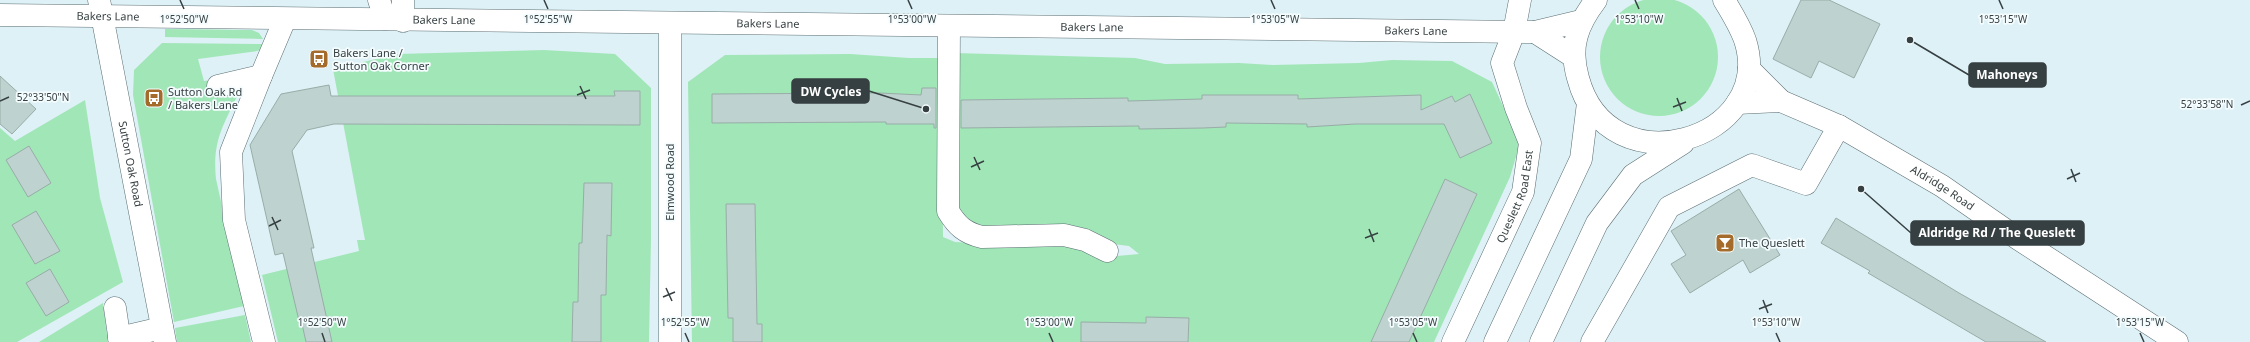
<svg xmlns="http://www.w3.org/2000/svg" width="2250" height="342" viewBox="0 0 2250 342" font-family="'Noto Sans',sans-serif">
<rect width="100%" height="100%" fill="#ddf1f6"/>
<path fill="#a1e6b7" d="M1600 57a59 59 0 1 1 118 0a59 59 0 1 1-118 0Z
M 165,29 L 252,30 L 259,33 L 263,39 L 165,37 Z
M 162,43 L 264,44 L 263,49 L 257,51 L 198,59 L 204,81 L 227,78 L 240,90 C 224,125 212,139 216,179 L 244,306 L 174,322 L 133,95 L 134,70 Z
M 544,50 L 615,54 L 651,88 L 651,238 L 649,342 L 278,342 L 262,275 L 359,251 L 357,240 L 365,240 L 333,69 L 398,54 Z
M 954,53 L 1135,58 L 1165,64 L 1239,63 L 1273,65 L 1359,63 L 1392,60 L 1452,61 L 1492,82 L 1520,143 L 1510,177 L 1434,342 L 692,342 L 688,82 L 725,55 L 850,54 L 909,58 L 941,58 L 943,237 L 955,242 L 974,243 L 1067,243 L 1106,257 L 1139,254 L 1129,246 L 976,227 L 954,207 Z
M 85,100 L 100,198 L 123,282 L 17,342 L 0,342 L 0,128 L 15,141 Z
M 103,303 L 108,342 L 39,342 Z
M 245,315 L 251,342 L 177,342 L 175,328 Z"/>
<path fill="#bed3cf" stroke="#98aca8" d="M 1801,0 L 1829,0 L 1880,24 L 1854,78 L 1819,61 L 1811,78 L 1773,59 Z
M 0,76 L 36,109 L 12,134 L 0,124 Z
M 329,85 L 331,96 L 615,96 L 614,91 L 640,91 L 640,125 L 334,124 L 307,130 L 292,151 L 314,248 L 311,248 L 332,342 L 306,342 L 302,324 L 300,325 L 283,253 L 275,255 L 250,145 L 281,94 Z
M 922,88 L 936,88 L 936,128 L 934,128 L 934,124 L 886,124 L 886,122 L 712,123 L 712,94 L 880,93 L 921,95 Z
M 1470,94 L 1492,143 L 1460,158 L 1444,124 L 1355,124 L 1307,127 L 1307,124 L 1226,123 L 1226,127 L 1203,128 L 1139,129 L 1139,126 L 961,128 L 961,100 L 1128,98 L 1128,101 L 1202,99 L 1202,95 L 1298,95 L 1298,99 L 1421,95 L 1421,110 L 1452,96 L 1455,102 Z
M 29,146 L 51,183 L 28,197 L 6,160 Z
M 1445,179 L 1477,194 L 1452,248 L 1409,342 L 1371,342 Z
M 584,183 L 612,183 L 611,236 L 607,235 L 606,295 L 601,295 L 601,342 L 572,342 L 573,302 L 578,302 L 579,243 L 582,243 Z
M 1739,189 L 1780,255 L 1750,273 L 1743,260 L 1690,293 L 1671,264 L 1686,255 L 1671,231 Z
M 726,204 L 755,204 L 757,324 L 762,324 L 762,342 L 733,342 L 733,318 L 728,318 Z
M 36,211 L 60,251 L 35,264 L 12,225 Z
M 1836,218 L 1959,293 L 2046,342 L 1986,342 L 1868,273 L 1870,271 L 1821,243 Z
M 50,269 L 69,302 L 46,316 L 26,283 Z
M 1146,317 L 1189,318 L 1188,342 L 1081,342 L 1081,322 L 1146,323 Z"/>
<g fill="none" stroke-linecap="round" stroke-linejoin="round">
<defs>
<g id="minor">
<path d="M 379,0 L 385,19"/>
<path d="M 403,0 L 403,21"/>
<path id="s1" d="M 0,15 L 1535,32 L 1581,21"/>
<path d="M 949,26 L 948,211 C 957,226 965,233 982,237 L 1064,235 L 1085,240 L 1107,251"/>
<path d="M 1535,32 L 1574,57"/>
<path id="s2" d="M 1749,69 L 1781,101 L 1839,126 L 1942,186 L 2017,238 L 2177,342"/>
<path d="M 218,86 L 261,76"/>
<path d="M 1737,103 L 1781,101"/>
<path d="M 115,308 L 120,342"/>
<path d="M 119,338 L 162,328"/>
<path d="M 264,342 L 234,220 L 231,152 L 261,76 L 285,19"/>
<path d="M 670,342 L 670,23"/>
<path id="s3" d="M 1453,342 L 1523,192 L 1530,143 L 1516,108 L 1502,63 L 1514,32 L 1520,0"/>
<path d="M 1592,342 L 1669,207 L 1752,165 L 1806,184 L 1839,126"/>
</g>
<g id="major">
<path id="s4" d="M 99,0 L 165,342"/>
</g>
<path id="highway" d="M 1596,0 C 1577,25 1569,47 1578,78 C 1608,191 1777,140 1745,40 C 1740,26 1732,13 1724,0
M 1495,342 L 1581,159 L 1588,103
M 1541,342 L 1597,223 L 1633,175 L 1683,143"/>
</defs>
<use href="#minor" stroke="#5c6e73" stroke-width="23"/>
<use href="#major" stroke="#5c6e73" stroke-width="23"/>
<use href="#highway" stroke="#5c6e73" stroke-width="23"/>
<use href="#minor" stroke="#fff" stroke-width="22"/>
<use href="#major" stroke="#fff" stroke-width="22"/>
<use href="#highway" stroke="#fff" stroke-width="22"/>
</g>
<path fill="none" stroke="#363f41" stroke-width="1.5" d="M 180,0 L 184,9M 544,0 L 548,9M 908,0 L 912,9M 1271,0 L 1275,9M 1635,0 L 1639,9M 1999,0 L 2003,9M 580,86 L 586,99M 577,95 L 590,90M 1677,98 L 1682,111M 0,101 L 9,97M 2241,105 L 2250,101M 1673,107 L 1686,102M 974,157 L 980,170M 971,167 L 984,161M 2071,169 L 2076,182M 2067,179 L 2080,173M 272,217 L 278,230M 269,226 L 281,220M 1369,229 L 1374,242M 1365,238 L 1378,233M 666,288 L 672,301M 663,297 L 675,292M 1763,300 L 1768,313M 1759,309 L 1772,304M 322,333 L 325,342M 685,333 L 689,342M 1049,333 L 1053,342M 1413,333 L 1417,342M 1776,333 L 1780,342M 2140,333 L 2144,342"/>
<defs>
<symbol id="bus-square" viewBox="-11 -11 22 22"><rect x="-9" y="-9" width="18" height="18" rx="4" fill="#a56b2a" stroke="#f4fcfe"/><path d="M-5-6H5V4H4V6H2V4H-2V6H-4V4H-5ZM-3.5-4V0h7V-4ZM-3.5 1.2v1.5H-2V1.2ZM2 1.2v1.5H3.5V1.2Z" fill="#fff"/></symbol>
<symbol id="bar-square" viewBox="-11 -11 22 22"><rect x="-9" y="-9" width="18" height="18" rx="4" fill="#a56b2a" stroke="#f4fcfe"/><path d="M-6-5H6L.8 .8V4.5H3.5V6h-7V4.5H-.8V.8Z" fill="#fff"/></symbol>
</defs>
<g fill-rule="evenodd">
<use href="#bus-square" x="308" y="48" width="22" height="22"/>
<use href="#bus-square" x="143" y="87" width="22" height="22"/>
<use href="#bar-square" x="1714" y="232" width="22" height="22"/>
</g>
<g text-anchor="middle" stroke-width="3.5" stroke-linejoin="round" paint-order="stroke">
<g font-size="11" fill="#363f41" stroke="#f4fcfe">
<text dy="4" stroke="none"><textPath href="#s1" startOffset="108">Bakers Lane</textPath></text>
<text dy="4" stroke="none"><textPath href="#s1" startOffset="444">Bakers Lane</textPath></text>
<text dy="4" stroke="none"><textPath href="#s1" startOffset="768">Bakers Lane</textPath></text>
<text dy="4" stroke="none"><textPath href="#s1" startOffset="1092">Bakers Lane</textPath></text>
<text dy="4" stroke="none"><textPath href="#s1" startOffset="1416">Bakers Lane</textPath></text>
<text dy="4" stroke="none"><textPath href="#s4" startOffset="167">Sutton Oak Road</textPath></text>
<text transform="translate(670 182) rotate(-90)" y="4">Elmwood Road</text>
<text dy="4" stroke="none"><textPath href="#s2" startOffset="229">Aldridge Road</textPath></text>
<text dy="4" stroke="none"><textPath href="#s3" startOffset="159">Queslett Road East</textPath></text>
</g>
<g font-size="11" fill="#363f41" stroke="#f4fcfe" text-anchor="start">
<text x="333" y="57">Bakers Lane /<tspan x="333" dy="13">Sutton Oak Corner</tspan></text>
<text x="168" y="96">Sutton Oak Rd<tspan x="168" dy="13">/ Bakers Lane</tspan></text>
<text x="1739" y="247">The Queslett</text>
</g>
</g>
<g font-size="10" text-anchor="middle" fill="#363f41" stroke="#f4fcfe" stroke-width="3.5" stroke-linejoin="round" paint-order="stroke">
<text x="184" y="23">1°52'50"W</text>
<text x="548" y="23">1°52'55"W</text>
<text x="912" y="23">1°53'00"W</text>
<text x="1275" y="23">1°53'05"W</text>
<text x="1639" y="23">1°53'10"W</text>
<text x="2003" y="23">1°53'15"W</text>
<text x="43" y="101">52°33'50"N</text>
<text x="2207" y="108">52°33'58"N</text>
<text x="322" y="326">1°52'50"W</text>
<text x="685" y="326">1°52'55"W</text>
<text x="1049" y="326">1°53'00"W</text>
<text x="1413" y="326">1°53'05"W</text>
<text x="1776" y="326">1°53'10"W</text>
<text x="2140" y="326">1°53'15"W</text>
</g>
<path fill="none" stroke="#363f41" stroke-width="1.5" d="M1910 40L1969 75M926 109L869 91M1861 189L1911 233"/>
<g fill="#363f41" stroke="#f4fcfe" stroke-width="1.5">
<circle cx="1910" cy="40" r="4"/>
<circle cx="926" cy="109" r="4"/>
<circle cx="1861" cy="189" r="4"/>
</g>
<g fill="#363f41" stroke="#363f41" stroke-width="1.5">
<rect x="1969" y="63" width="77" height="24" rx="4"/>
<rect x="792" y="79" width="77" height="24" rx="4"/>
<rect x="1911" y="221" width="173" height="24" rx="4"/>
</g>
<g font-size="12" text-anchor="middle" font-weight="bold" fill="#fff">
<text x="2007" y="79">Mahoneys</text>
<text x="831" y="96">DW Cycles</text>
<text x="1997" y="237">Aldridge Rd / The Queslett</text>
</g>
</svg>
